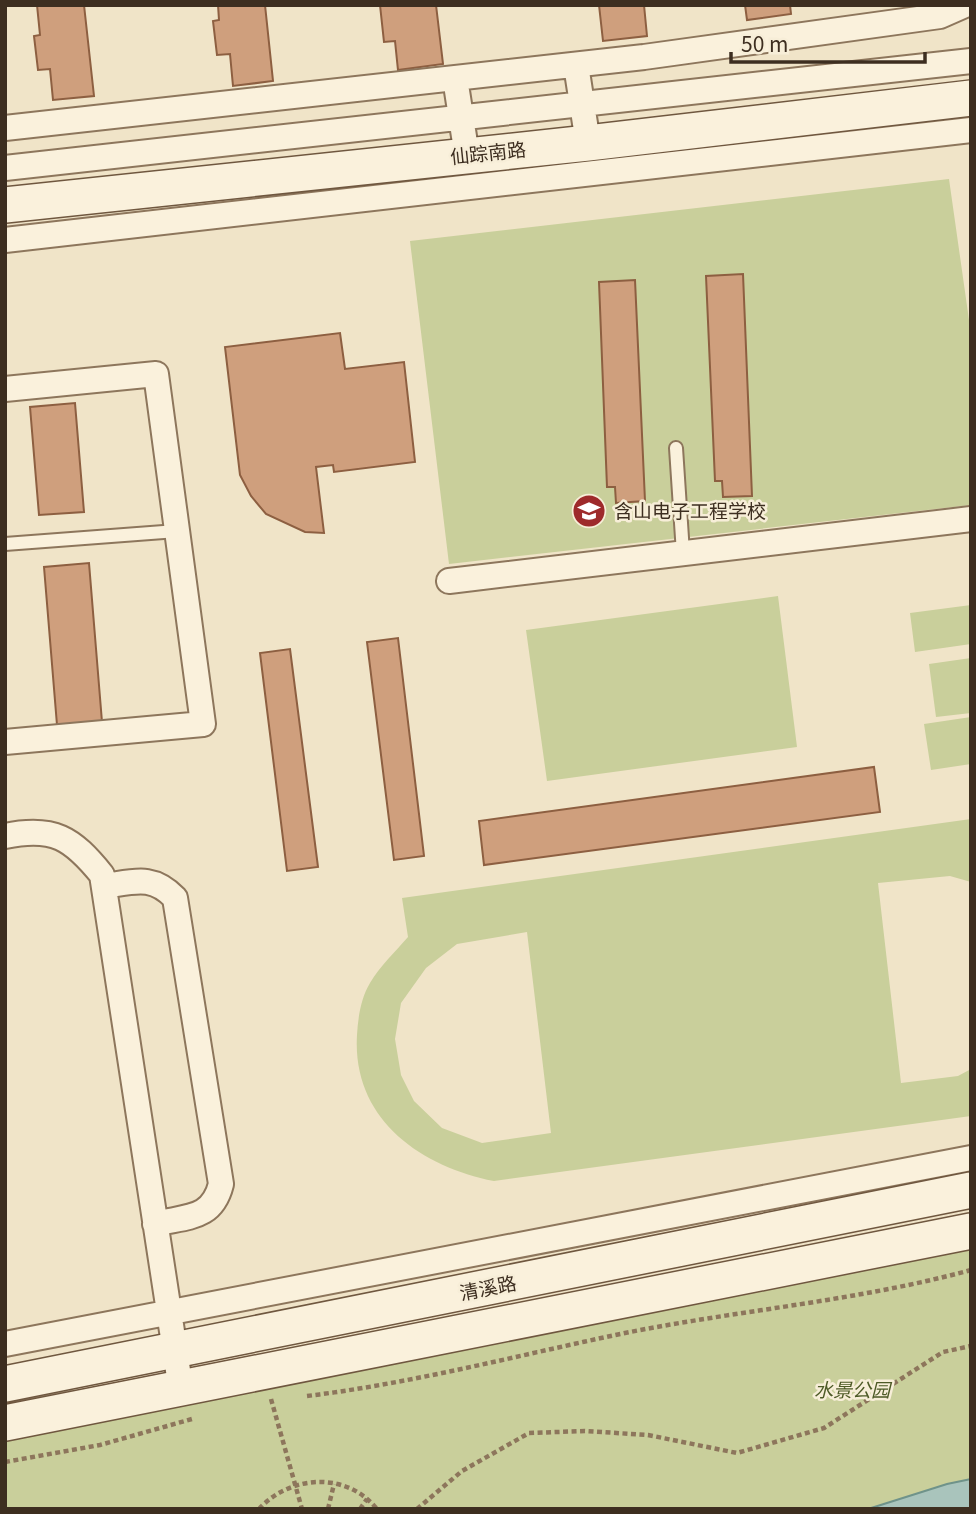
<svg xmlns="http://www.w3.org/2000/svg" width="976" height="1514" viewBox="0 0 976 1514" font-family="Georgia,'Noto Sans SC',serif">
<rect width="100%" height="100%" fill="#f0e4c8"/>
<path fill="#c9cf9b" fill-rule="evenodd" d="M 949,179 L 971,334 L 971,505 L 449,564 L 410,241 Z
M 778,596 L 797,747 L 547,781 L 526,630 Z
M 971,605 L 971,644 L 915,652 L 910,613 Z
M 971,658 L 971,713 L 936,717 L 929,664 Z
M 971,717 L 971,764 L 931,770 L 924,724 Z
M 971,819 L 971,882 L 950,876 L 878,883 L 901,1083 L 958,1076 L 971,1069 L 971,1116 L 494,1181 C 419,1166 352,1118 357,1035 C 358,1017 361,998 370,983 C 380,966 395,952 408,937 L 402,898 ZM 527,932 L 551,1133 L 482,1143 L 442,1128 L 414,1101 L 401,1075 L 395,1039 L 401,1003 L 426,968 L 457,944 Z
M 971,1245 L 971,1509 L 5,1509 L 5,1433 Z"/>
<path fill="#a9c4bc" stroke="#6f938a" stroke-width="2" d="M 971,1479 L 971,1509 L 868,1509 L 947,1484 Z"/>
<path fill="#cf9f7d" stroke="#8d5f41" stroke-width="2" d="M 37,5 L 84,5 L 94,96 L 53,100 L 50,69 L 38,70 L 34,36 L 40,35 Z
M 218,5 L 265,5 L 273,81 L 233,86 L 230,54 L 217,55 L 213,21 L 219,20 Z
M 380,5 L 436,5 L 443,64 L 398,70 L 395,41 L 384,42 Z
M 599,5 L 644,5 L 647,36 L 603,41 Z
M 745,5 L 790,5 L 791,14 L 747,20 Z
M 743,274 L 752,496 L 723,497 L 722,481 L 715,481 L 706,276 Z
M 635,280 L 645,501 L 616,503 L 615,487 L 607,487 L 599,282 Z
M 340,333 L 345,369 L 404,362 L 415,462 L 334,472 L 333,465 L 316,467 L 324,533 L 305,532 L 266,514 L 251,496 L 240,475 L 225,347 Z
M 75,403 L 84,512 L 39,515 L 30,407 Z
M 89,563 L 102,722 L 57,725 L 44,567 Z
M 398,638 L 424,856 L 394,860 L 367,642 Z
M 290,649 L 318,867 L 287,871 L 260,653 Z
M 874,767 L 880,812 L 484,865 L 479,821 Z"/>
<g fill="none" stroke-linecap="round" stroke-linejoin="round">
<defs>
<path id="service" d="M 676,448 L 683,553
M 5,544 L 177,531"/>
<path id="minor" d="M 576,65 L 588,143
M 455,78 L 467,156
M 5,128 L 644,57 L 940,16 L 965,5
M 5,168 L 971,61
M 5,240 L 971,130
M 5,389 L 156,374 L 203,724 L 5,742
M 449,581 L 971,519
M 5,836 C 54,826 72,838 102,875 L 181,1390
M 104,886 C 134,882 152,874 175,898 L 221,1184 C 212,1220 187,1216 155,1224
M 5,1344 L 971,1158"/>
<path id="secondary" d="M 5,205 L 588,143 L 971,98
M 5,1384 L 971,1190
M 5,1423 L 971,1231"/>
</defs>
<use href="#service" stroke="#8d765c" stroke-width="16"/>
<use href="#minor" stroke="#8d765c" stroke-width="28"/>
<use href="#secondary" stroke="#6f573f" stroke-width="38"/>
<path stroke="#8d765c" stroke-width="4.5" stroke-dasharray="5 3.5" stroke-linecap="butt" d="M 307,1396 C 414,1383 519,1355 625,1333 C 740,1310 857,1301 971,1270
M 271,1399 L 302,1509
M 5,1462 L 100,1445 L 192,1419
M 259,1509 C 290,1475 346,1471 377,1509
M 328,1509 L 334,1484
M 360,1509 L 367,1499
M 417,1509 L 462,1471 L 529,1433 L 585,1431 L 648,1435 L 737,1453 L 824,1428 L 943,1352 L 971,1346"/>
<use href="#service" stroke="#faf1dc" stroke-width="12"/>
<use href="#minor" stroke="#faf1dc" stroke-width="24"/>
<use href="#secondary" stroke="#faf1dc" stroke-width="35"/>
</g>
<defs>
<symbol id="school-disc" viewBox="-11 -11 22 22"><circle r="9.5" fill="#9e2a2b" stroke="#f7eed8"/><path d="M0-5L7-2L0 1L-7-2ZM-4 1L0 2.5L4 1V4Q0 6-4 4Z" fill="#fff"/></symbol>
</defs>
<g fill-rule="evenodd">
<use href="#school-disc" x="570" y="492" width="38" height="38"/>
</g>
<g text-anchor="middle" stroke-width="5" stroke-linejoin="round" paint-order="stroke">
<g font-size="19" fill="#3d2e20" stroke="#f7eed8">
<text transform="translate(488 153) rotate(-6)" y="7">仙踪南路</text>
<text transform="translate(488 1288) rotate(-11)" y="7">清溪路</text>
</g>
<g font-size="19" fill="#3d2e20" stroke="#f7eed8" text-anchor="start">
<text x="614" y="518">含山电子工程学校</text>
</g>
<g font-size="19" font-style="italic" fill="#4d5a26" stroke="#f7eed8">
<text x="852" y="1397">水景公园</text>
</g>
</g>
<rect width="976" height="1514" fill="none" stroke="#3d2e20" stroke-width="14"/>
<path d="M731 52v10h194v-10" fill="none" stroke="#3d2e20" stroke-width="3.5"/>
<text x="741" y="52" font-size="21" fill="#3d2e20" stroke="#f7eed8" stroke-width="5" paint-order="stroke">50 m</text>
</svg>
